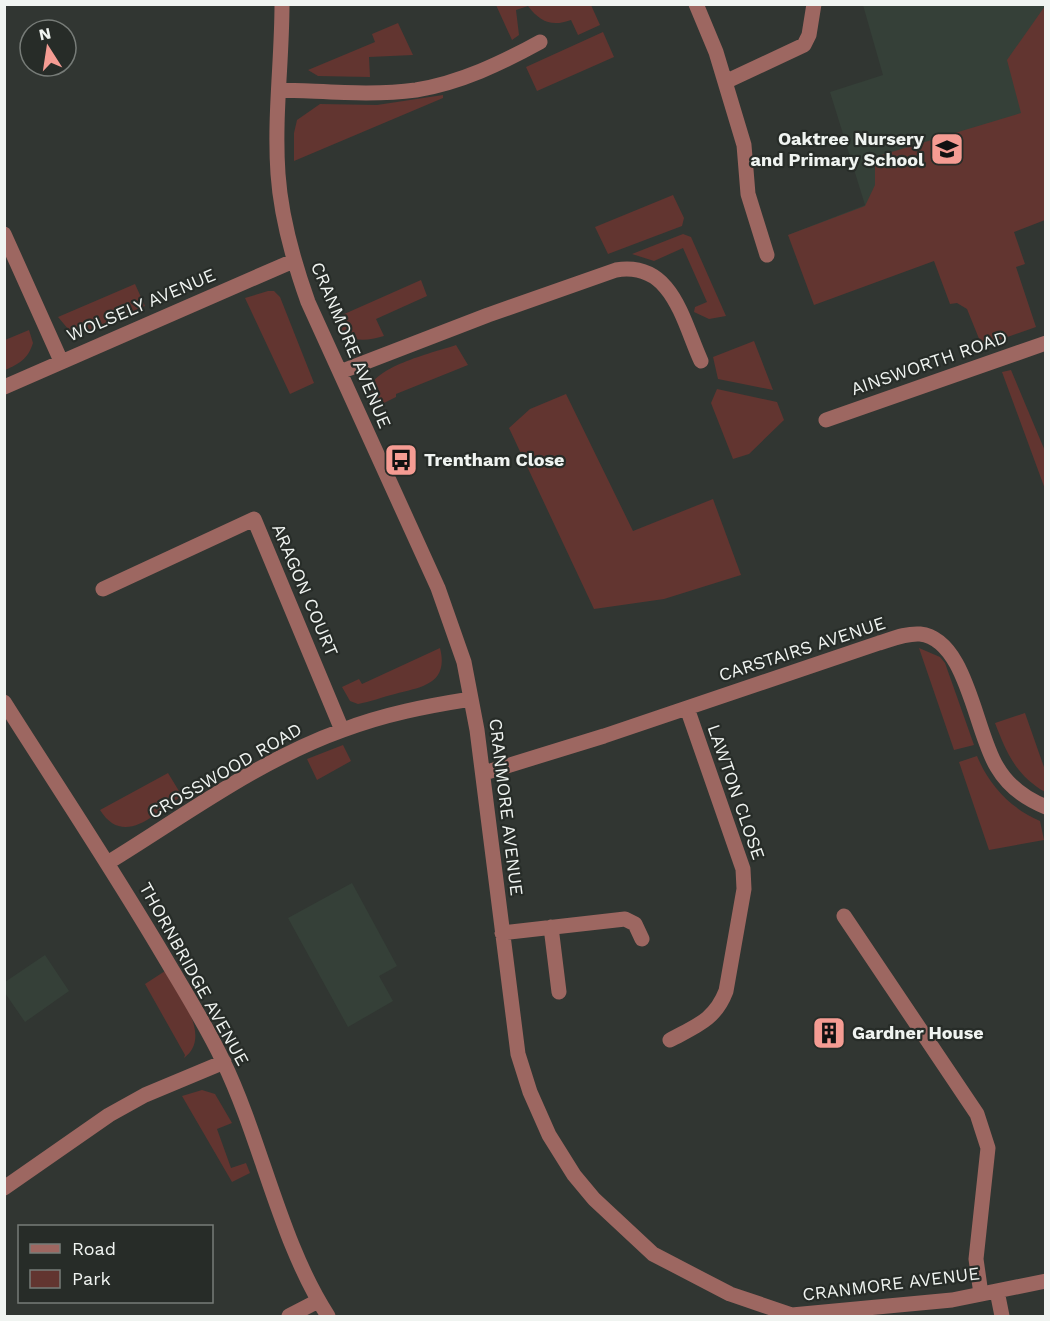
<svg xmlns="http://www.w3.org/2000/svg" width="1050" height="1321" viewBox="0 0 1050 1321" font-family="'Work Sans',sans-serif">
<rect width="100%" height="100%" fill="#313632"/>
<path fill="#354038" d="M 863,5 L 1045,5 L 1045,220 L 788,235 L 865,205 L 830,92 L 883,75 Z
M 352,883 L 397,966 L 379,976 L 393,1001 L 348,1027 L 288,918 Z
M 45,955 L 69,991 L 25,1022 L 5,993 L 5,982 Z"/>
<path fill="#623530" d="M 496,5 L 591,5 L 600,25 L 578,35 L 571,20 C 552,27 540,22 528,6 L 516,10 L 519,35 L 512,40 Z
M 1045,6 L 1045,220 L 1014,232 L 1025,264 L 1016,267 L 1036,327 L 982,346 L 967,309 L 957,303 L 950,304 L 934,261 L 814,305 L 788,235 L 865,206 L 875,185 L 875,157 L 1021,113 L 1007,60 Z
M 398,23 L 413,55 L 369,57 L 370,77 L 318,76 L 308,70 L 375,42 L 372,34 Z
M 603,32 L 614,57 L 537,91 L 526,67 Z
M 443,95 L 443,98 L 294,161 L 294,133 L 297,120 L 320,104 L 377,105 Z
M 673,195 L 684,218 L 682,226 L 608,254 L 595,227 Z
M 683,234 L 691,237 L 726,316 L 709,319 L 694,312 L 695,307 L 707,302 L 683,248 L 654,261 L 632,254 Z
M 421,280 L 427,296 L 376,319 L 384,336 C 361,343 345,342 333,319 Z
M 135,284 L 145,306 C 123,316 93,337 69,330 L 58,317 Z
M 268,291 L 274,291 L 280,297 L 314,383 L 290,394 L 245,298 Z
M 29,330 L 33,343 C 28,359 19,364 5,370 L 5,340 Z
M 754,341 L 773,390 L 718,379 L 713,357 Z
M 456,345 L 468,365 L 396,394 L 396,397 L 376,407 C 373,401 369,395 370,389 C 374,366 436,352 456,345 Z
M 1011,370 L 1045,451 L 1045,489 L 1002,372 Z
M 717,389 L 777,402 L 784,420 L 749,454 L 733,459 L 711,403 Z
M 566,394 L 633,531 L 713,499 L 741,575 L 664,599 L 594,609 L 509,428 L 530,409 Z
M 440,648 C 449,684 422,687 395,694 C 382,697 370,702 358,704 L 350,701 L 342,687 L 359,679 L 362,684 Z
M 919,648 L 940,657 L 945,663 L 974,745 L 954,750 Z
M 1025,713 L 1045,770 L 1045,792 C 1016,775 1007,754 995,723 Z
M 343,745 L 351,761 L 317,780 L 307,759 Z
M 977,756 C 989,785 1010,808 1040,821 L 1044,840 L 989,850 L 959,762 Z
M 168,773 L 182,796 C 155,813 124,848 100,810 Z
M 165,971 C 179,994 213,1037 184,1058 L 185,1055 L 145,984 Z
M 202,1090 L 215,1094 L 232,1123 L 217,1129 L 231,1168 L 246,1163 L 250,1173 L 232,1182 L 182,1096 Z"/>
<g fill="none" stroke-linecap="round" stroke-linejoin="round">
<path stroke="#9d6761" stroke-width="15" d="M 282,4 C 282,61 274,117 278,174 C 281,218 293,260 308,302 L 438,588 L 464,662 L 477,730 L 518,1054 L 530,1092 L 549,1135 L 574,1175 L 594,1199 L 653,1254 L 730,1294 L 792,1315 L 952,1300 L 1046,1281
M 696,4 L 716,52 L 744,145 L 748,194 L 767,255
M 725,82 L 804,45 L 809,35 L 814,4
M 279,90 C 324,91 371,96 416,90 C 460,83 502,63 540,42
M 4,234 L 61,361
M 340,372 L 488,315 L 616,270 C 672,261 682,319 701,361
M 4,387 L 293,261
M 826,420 L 1046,343
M 103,589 L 254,519 L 342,730
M 4,702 C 59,789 116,874 168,963 C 187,995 207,1027 223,1061 C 262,1142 280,1242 328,1316
M 484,773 L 604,736 L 879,643 C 892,639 906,633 920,634 C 967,639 975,732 997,767 C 1008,786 1026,799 1046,807
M 109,862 C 184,816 259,760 343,730 C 385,714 427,706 471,699
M 844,916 L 977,1114 L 988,1148 L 976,1259 L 981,1294
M 551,927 L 559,992
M 502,933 L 625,919 L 635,924 L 642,939
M 670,1040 C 696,1026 715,1020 726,991 L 744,889 L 743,869 L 687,708
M 4,1188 L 109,1115 L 145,1095 L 224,1062
M 997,1291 L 1002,1316
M 289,1316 L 318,1301"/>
</g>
<defs>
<symbol id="school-square" viewBox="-11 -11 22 22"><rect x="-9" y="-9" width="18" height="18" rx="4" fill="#f59c93" stroke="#272c28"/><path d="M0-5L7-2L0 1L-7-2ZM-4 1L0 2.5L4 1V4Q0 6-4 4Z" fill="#111"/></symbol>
<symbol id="bus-square" viewBox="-11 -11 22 22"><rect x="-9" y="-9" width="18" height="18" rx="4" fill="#f59c93" stroke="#272c28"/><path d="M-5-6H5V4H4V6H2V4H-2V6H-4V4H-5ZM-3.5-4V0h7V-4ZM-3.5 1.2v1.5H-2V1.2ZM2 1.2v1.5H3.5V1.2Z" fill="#111"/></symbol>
<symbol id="building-square" viewBox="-11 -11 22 22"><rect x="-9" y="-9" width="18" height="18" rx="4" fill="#f59c93" stroke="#272c28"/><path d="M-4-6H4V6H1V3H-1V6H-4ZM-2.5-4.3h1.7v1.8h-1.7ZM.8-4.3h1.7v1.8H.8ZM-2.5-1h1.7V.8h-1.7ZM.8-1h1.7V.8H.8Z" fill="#111"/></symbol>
</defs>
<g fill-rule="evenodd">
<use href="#school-square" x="928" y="130" width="38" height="38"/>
<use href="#bus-square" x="382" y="441" width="38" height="38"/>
<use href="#building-square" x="810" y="1014" width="38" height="38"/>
</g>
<g text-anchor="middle" stroke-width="4.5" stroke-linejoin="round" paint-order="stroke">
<g font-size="18" font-weight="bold" fill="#f0f4f1" stroke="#272c28" text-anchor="start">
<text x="924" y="145" text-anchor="end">Oaktree Nursery<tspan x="924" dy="21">and Primary School</tspan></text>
<text x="424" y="466">Trentham Close</text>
<text x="852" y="1039">Gardner House</text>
</g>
<g font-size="18" fill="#f0f4f1" stroke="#272c28">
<text transform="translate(141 305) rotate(-23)" y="6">WOLSELY AVENUE</text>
<text transform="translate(351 345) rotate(67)" y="6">CRANMORE AVENUE</text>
<text transform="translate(929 363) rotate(-19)" y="6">AINSWORTH ROAD</text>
<text transform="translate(305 590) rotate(67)" y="6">ARAGON COURT</text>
<text transform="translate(802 649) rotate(-18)" y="6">CARSTAIRS AVENUE</text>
<text transform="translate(225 771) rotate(-30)" y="6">CROSSWOOD ROAD</text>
<text transform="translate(736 792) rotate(71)" y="6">LAWTON CLOSE</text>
<text transform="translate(506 807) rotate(83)" y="6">CRANMORE AVENUE</text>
<text transform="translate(194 974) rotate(61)" y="6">THORNBRIDGE AVENUE</text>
<text transform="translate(891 1284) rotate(-7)" y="6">CRANMORE AVENUE</text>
</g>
</g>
<rect width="1050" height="1321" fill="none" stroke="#f0f4f1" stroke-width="12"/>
<rect x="18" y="1225" width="195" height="78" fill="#272c28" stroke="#777c78" stroke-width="1.5"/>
<rect x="30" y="1244" width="30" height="9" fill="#9d6761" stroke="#777c78" stroke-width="1.5"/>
<text x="72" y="1255" font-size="18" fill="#f0f4f1">Road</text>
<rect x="30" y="1270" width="30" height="18" fill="#623530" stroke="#777c78" stroke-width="1.5"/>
<text x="72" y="1285" font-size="18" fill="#f0f4f1">Park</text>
<g transform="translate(48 48) rotate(348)"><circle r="28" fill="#272c28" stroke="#777c78" stroke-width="1.5"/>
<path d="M0-4.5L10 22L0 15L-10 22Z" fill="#f59c93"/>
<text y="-9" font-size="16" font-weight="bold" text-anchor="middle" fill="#f0f4f1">N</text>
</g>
</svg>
